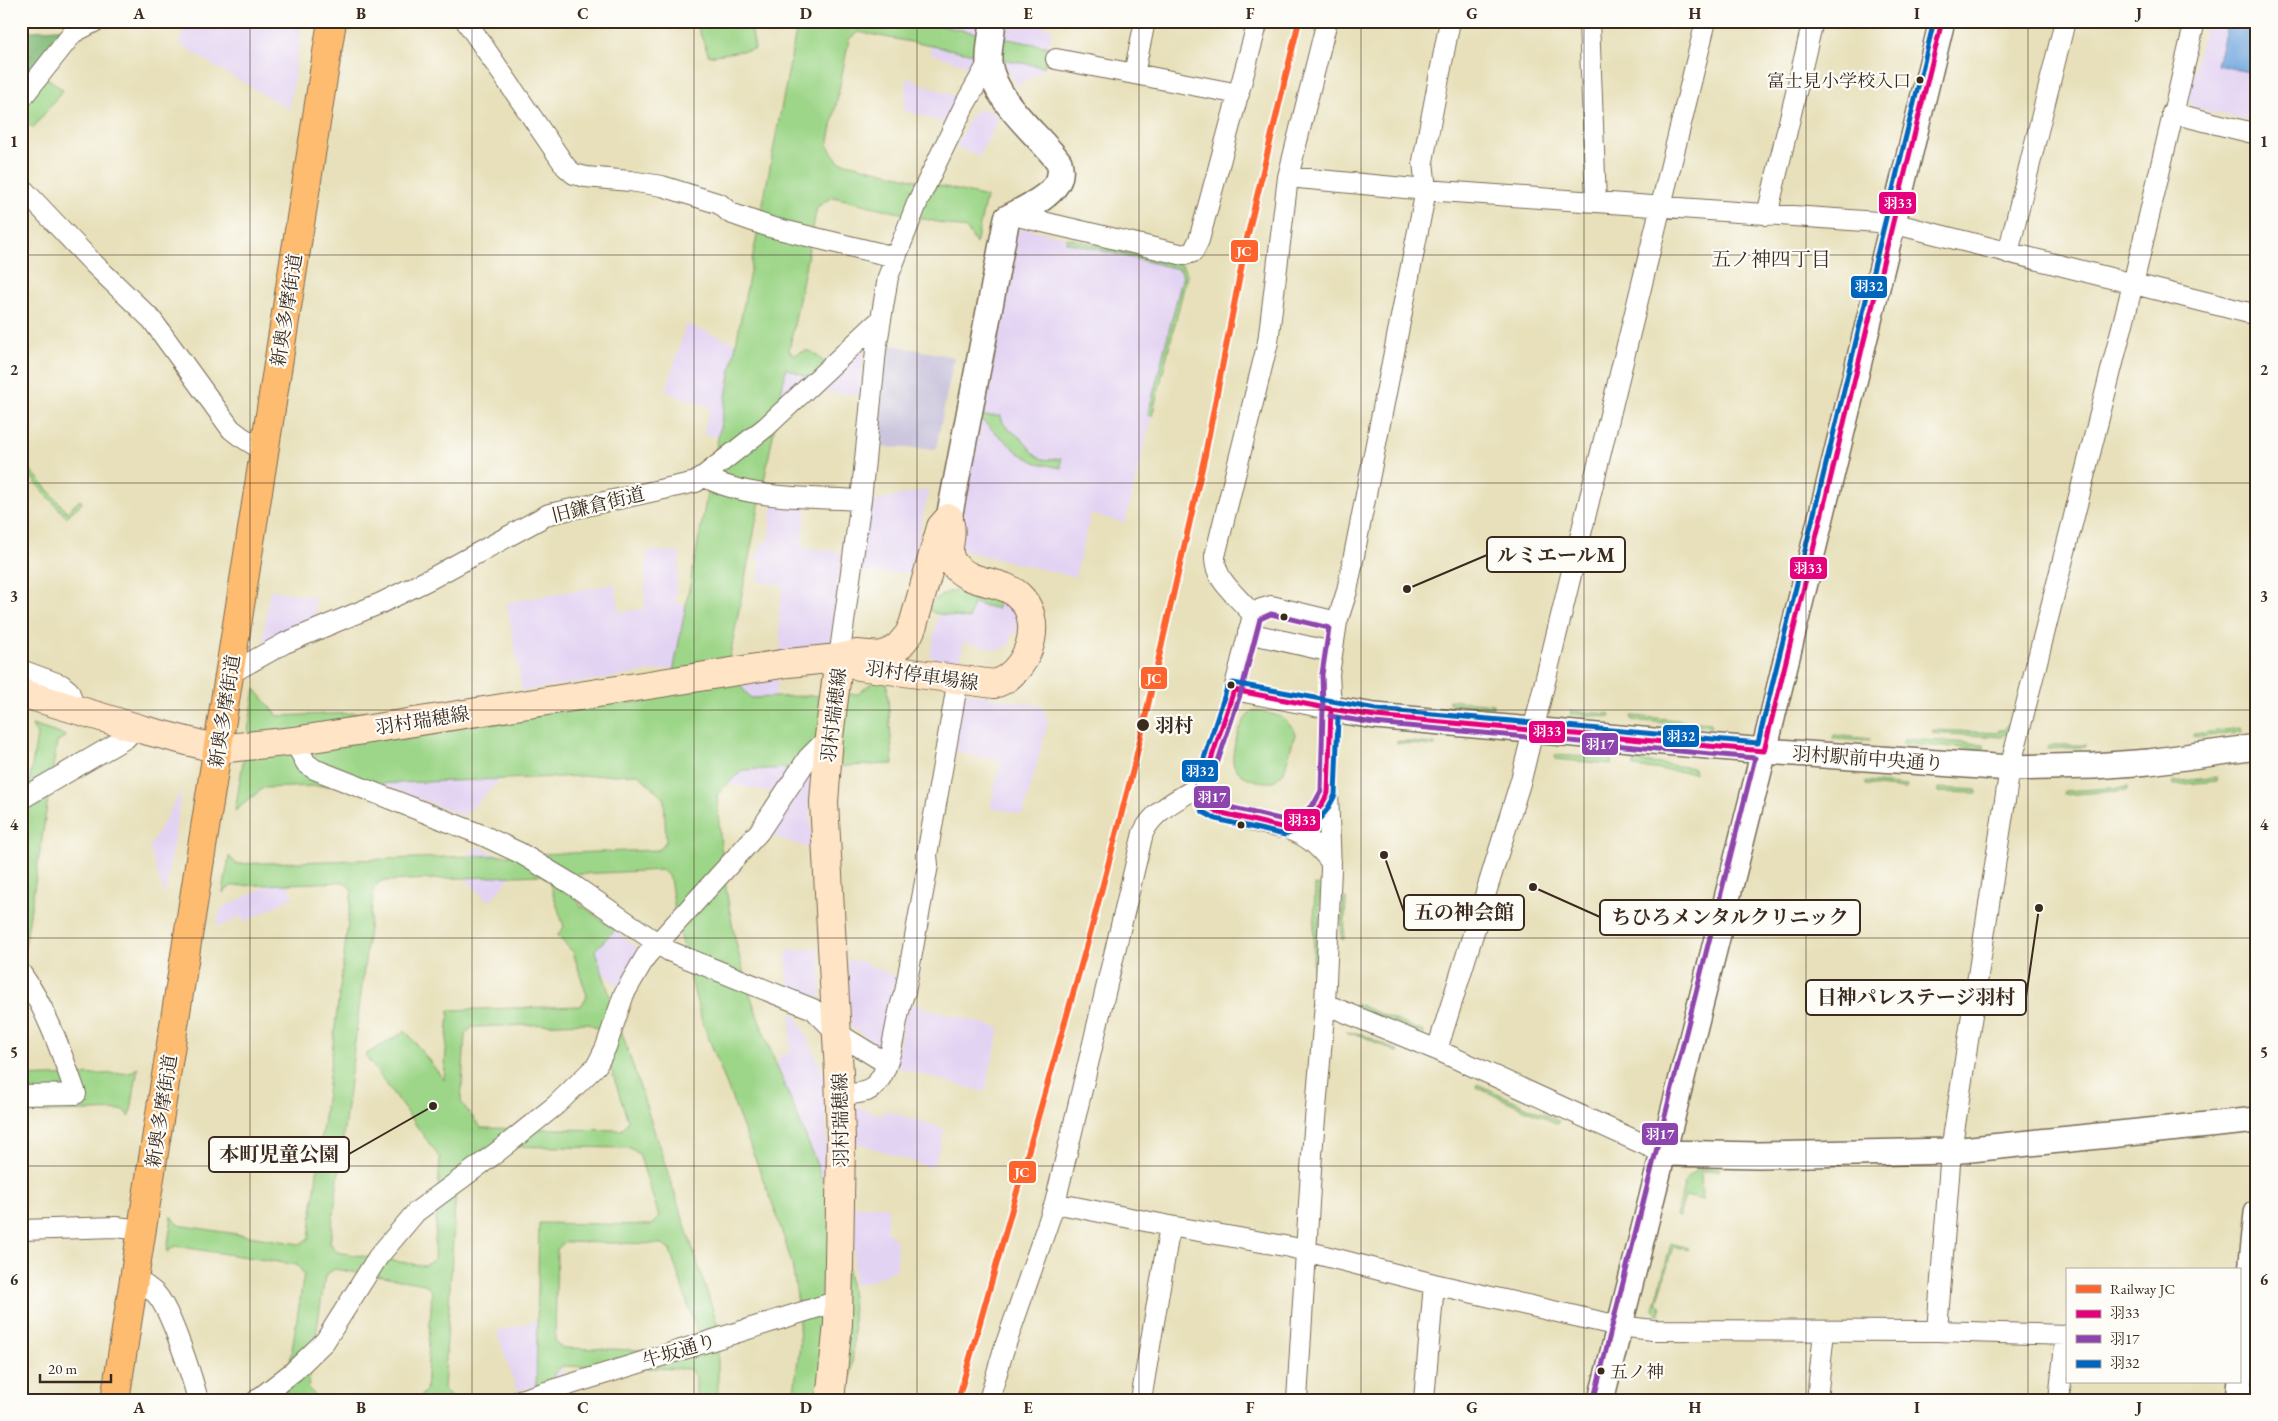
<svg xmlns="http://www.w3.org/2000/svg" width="2278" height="1421" viewBox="0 0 2278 1421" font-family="'EB Garamond','Noto Serif JP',serif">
<rect width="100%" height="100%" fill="#fdfcf7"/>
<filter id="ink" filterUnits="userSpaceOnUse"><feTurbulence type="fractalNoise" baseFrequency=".02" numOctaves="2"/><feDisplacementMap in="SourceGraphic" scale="10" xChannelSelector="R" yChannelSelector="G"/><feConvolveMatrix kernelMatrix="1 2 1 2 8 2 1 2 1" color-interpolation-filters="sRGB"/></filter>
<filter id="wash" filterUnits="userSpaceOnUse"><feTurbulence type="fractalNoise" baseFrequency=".0096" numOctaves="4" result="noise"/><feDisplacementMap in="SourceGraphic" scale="20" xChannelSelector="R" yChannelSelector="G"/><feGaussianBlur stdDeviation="1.12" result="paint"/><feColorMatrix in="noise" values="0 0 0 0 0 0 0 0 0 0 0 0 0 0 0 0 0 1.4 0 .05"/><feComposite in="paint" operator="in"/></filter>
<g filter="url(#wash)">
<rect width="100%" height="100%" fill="#e7e0ba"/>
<path fill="#e3d3f3" d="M 187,21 L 303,21 L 289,109 L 214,66 L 179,43 Z
M 918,21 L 980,21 L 978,45 L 971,67 L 930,53 L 931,29 Z
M 1005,21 L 1029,21 L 1053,29 L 1043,70 L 1018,86 L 1010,75 L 1004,61 L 1003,40 Z
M 2206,21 L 2257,21 L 2257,123 L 2192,107 L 2187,98 Z
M 907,78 L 956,97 L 944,123 L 914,113 L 904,112 Z
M 978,110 L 988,110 L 999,117 L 979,157 L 956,146 L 971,115 Z
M 1024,228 L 1182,265 L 1187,275 L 1125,523 L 1091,514 L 1075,577 L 965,551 L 956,537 L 1014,234 Z
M 686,324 L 751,349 L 810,378 L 736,443 L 703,433 L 711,407 L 666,392 Z
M 864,346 L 861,395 L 814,391 Z
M 929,489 L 910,573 L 860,573 L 869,506 L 878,500 Z
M 773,501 L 807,503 L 802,547 L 842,552 L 830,645 L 781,651 L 779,612 L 783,586 L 757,581 L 761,562 L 755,560 L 763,541 L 768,542 Z
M 647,551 L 680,552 L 675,603 L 713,611 L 712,662 L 522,691 L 507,602 L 615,584 L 619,612 L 644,609 Z
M 270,590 L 315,597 L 315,623 L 268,644 L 263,638 Z
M 996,595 L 1015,611 L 1017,619 L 1016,634 L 1012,633 L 1009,645 L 998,650 L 964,642 L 959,663 L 930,657 L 938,614 L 969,619 L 973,603 Z
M 778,679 L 767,755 L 792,771 L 778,793 L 722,783 L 737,686 Z
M 963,692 L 1042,706 L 1048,722 L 1023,815 L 990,807 L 1001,761 L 953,751 Z
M 813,761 L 810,807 L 812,849 L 765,834 Z
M 507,772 L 464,816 L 356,774 Z
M 182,789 L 172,852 L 165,896 L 149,848 Z
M 478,846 L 520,866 L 489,902 L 454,868 Z
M 283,878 L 294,896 L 245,922 L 242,916 L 217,928 L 220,909 Z
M 615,930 L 638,949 L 640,956 L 621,988 L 590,963 L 582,962 Z
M 819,949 L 822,995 L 817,998 L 788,987 L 786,950 Z
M 847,959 L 864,962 L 898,978 L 883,1048 L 851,1027 Z
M 907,1003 L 1000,1028 L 985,1092 L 895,1067 Z
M 791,1013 L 797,1016 L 825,1076 L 827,1162 L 826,1216 L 774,1088 L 780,1054 L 790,1054 Z
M 854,1106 L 883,1115 L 885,1110 L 945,1129 L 933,1168 L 854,1142 Z
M 854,1206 L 887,1206 L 887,1231 L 896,1240 L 897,1269 L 874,1280 L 854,1285 Z
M 541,1319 L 550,1331 L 564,1377 L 517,1391 L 497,1332 Z"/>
<path fill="#c6c0da" d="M 887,344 L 954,357 L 936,449 L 875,447 Z"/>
<path fill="#9dd688" stroke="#6c8053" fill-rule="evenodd" d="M 695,21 L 750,21 L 755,49 L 709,56 Z
M 798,21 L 915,21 L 1049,47 L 1044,67 L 858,32 L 849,39 L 828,146 L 838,161 L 986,197 L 976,244 L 967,229 L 833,197 L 817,207 L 789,351 L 795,355 C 810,346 814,353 825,363 L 810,378 L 786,368 L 727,671 L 751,698 L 858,694 L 886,672 L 893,764 L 742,770 L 717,795 C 721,865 730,934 752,1000 C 783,1093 835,1185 850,1283 C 856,1321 854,1361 848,1400 L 793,1400 L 800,1344 L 798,1303 L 792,1264 L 776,1213 L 701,1018 L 678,929 L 670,878 L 662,870 L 579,874 L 572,883 L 581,908 L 583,906 L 615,930 L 595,950 L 718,1326 L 718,1400 L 696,1400 L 696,1376 L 689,1369 L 562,1366 L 554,1374 L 554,1400 L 536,1392 L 539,1223 L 653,1225 L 659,1216 L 639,1154 L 630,1148 L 489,1146 L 457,1171 L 444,1390 L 452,1398 L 519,1400 L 284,1400 L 304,1274 L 297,1265 L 175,1246 L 167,1252 L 172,1216 L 178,1225 L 300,1244 L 309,1238 L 352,890 L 344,882 L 231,886 L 223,893 L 229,856 L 236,864 L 659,850 L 666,841 L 664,798 L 638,774 L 263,788 L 235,811 L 255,689 L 278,716 L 646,702 L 672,678 ZM 541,875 L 549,881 L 564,927 L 557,936 L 573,952 L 587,996 L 581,1006 L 449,1010 L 444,1080 L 406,1031 L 365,1055 L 440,1158 L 434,1259 L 425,1266 L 337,1252 L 330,1243 L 374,888 L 381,881 ZM 589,1023 L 598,1029 L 628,1121 L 622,1130 L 481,1128 L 461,1102 L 465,1035 L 472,1027 ZM 565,1242 L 661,1244 L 670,1250 L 696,1329 L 696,1343 L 688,1351 L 562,1348 L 555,1341 L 557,1249 ZM 334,1269 L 425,1284 L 432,1292 L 426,1391 L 418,1398 L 315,1396 L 308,1388 L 325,1276 Z
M 46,77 L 63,90 L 33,128 L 21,118 L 21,107 Z
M 1067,238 L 1182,265 L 1187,275 L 1152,416 L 1148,415 L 1183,275 L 1179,269 L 1066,242 Z
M 1001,300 L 1005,301 L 983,416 L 1001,416 C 1003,428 1010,429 1018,436 C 1035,449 1032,465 1061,458 L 1061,468 L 1037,463 L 1019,453 L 979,418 Z
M 21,459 L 67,512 L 80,500 L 82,503 L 66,517 L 21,466 Z
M 972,588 L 996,595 L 998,609 L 973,603 L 969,619 L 934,613 L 927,608 C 940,593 953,589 972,588 Z
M 1449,700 L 1493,704 L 1493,708 L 1449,704 Z
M 1257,710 L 1282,717 L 1294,729 L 1295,734 L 1284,772 L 1273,782 C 1259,783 1237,778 1233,762 C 1232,747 1241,713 1257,710 Z
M 1571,711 L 1611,714 L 1610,717 L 1570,714 Z
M 1632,716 L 1711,723 L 1711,727 L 1632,720 Z
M 2009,723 L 2012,724 L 2011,729 L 2002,737 L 1932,733 L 1933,730 L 1998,733 L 1999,730 L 2004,730 Z
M 32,725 L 66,736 L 57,742 L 21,972 L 21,834 L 23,821 L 21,819 L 21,790 L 29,785 L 37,735 Z
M 2241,728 L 2242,732 L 2194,738 L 2194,734 Z
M 1834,735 L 1870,739 L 1870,741 L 1833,739 Z
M 1904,739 L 1984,744 L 1984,749 L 1903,744 Z
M 1397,741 L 1435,744 L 1435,746 L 1397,743 Z
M 2048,745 L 2086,745 L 2086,747 L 2047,749 Z
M 1555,755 L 1612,759 L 1611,764 L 1555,759 Z
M 1634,761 L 1694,768 L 1695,773 L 1634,767 Z
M 2217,777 L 2217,781 L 2174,785 L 2173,782 Z
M 1866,782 L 1907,786 L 1906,789 L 1866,785 Z
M 2128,787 L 2128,790 L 2064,795 L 2065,791 Z
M 1938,788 L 1977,790 L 1977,793 L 1938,792 Z
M 1315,885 L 1320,886 L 1317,1013 L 1312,1013 Z
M 1343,898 L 1346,898 L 1344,940 L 1341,939 Z
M 1357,1004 L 1424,1032 L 1424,1035 L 1356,1007 Z
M 1347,1032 L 1362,1034 L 1398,1051 L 1398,1053 L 1360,1035 L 1348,1034 Z
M 138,1067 L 130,1117 L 123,1110 L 21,1113 L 21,1077 L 130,1073 Z
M 1477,1084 L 1559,1121 L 1558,1124 L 1476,1087 Z
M 1700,1168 L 1720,1168 L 1719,1171 L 1701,1171 L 1702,1200 L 1685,1196 L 1679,1217 L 1676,1216 L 1686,1179 Z
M 1671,1243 L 1688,1248 L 1687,1250 L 1673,1246 L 1657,1304 L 1661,1305 L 1659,1315 L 1654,1310 Z"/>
<path fill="#7eb774" stroke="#5c7049" d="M 68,28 L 21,92 L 21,32 Z"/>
<path fill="#72a7df" stroke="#56687e" d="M 2228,21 L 2238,21 L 2257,26 L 2257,74 L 2217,65 Z"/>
</g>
<g filter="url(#ink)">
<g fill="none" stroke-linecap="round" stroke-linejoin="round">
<defs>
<path id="minor" d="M 466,21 L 566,167 L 574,174 L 586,177 L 630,181 L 662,186 L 720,204 L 730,213 L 770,227 L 895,257
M 1589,21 L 1596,202
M 1056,59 L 1239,94
M 1134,74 L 1145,21
M 21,99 L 73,33 L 96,21
M 2172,113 L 2257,134
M 1288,177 L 1426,190 L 1892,223 L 2257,315
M 21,187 L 93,263 L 152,320 L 231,429 L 240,436 L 264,451
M 1013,215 L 1184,255 L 1193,252 L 1199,240 L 1258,21
M 1767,215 L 1813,21
M 2008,253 L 2065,21
M 703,476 C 747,500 812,497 861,500
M 1253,615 C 1238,596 1214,581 1215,556 L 1268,342 L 1288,177 L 1327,21
M 1248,633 L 1332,652
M 839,658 L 861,500 L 876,350 L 888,277 L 918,201 L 964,106 L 989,62
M 21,670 L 62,685 L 69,691 L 75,709
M 231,673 L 285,643 L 381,603 L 432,578 L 549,514 L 696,482 L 766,427 L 880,320
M 1234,690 L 1331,709
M 294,741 L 306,763 L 314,769 L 482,835 L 520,853 L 570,883 L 669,951 L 813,1009 L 837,1033 L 886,1063
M 1328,793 C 1320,809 1305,826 1285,828 C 1276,828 1214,812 1208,805 C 1201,799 1203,792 1203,784 L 1234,690 L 1253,615 L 1261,609 L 1271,606 L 1337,622
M 21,799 L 126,738 L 135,727
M 1285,828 C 1307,836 1316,843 1331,862
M 21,973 C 47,1009 61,1052 76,1094 L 21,1095
M 1325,1004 L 1437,1050 L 1663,1153
M 1437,1050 L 1521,780 L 1706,21
M 840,1095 C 849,1094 858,1094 867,1091 C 895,1078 893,1017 905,992 L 928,865 L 927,855 L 958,680
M 1055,1203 L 1170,1226 L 1290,1247 L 1434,1284 L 1619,1326 L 1653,1330 L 1937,1331 L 2067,1335
M 21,1230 L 116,1227 L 142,1230
M 134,1277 C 141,1283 150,1288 156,1294 C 171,1310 192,1377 198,1400
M 1937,1331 L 1951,1151 L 2010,768 L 2133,284 L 2195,21
M 257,1400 L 294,1371 L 325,1341 L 378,1257 L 416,1212 L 496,1153 L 556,1105 L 597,1065 L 606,1047 L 624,994 L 646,956 L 759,832 L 808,758 L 829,737
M 520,1400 L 838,1301
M 989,1400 L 1003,1352 L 1055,1203 L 1143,833 C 1154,809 1181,798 1203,784
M 1141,1400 L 1170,1226
M 1297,1400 L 1312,1154 L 1325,1004 L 1331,869 L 1328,793 L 1331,709 L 1329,674 L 1337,622 L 1347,591 L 1426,190 L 1423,161 L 1450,21
M 1424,1400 L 1434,1284
M 1817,1400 L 1824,1331
M 2059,1400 L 2066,1335"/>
<path id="tertiary" d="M 949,518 L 1007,218 C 1022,210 1059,194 1060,174 C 1061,171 1060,166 1059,162 C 1036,132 995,102 989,63 C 988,50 992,34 993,21
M 1331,709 L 1375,716 L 1764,751 L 2010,768 L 2094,766 L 2149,762 L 2257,747
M 1663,1153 L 1758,1155 L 1951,1151 L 2257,1120
M 1601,1400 L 1764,751 L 1942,21
M 2238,1400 L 2257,1213"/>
<path id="secondary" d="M 859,666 L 994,684 C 1026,675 1045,626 1022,599 C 1005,579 975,586 957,568 C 941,552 954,541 950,525
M 21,693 L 144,730 L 218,749 L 294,741 L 788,663 L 839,658 L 857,654 L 880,656 L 891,652 L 899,646 L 909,634 L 913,625 L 941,527 L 949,518
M 830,1400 L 838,1324 L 841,1140 L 839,1073 L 824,802 L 829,737 L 839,658"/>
<path id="primary" d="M 115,1400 L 332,21"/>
</defs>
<use href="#minor" stroke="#776a55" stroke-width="22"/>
<use href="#tertiary" stroke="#776a55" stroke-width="28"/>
<use href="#secondary" stroke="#776a55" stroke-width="30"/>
<use href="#primary" stroke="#776a55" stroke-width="30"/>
<use href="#minor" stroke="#fff" stroke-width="20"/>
<use href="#tertiary" stroke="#fff" stroke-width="25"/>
<use href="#secondary" stroke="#ffe4c6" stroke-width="28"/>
<use href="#primary" stroke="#febc70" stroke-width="28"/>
<defs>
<path id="bus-1" d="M 1234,690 L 1331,709 L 1328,793 L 1321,806 L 1312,816 L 1285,828 L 1218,812 L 1208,806 L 1203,798 L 1203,784 Z
M 1331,709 L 1375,716 L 1764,751
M 1764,751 L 1942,21"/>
<path id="bus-2" d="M 1271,614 L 1329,628 L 1322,674 L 1323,709 L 1321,791 L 1315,802 L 1307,810 L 1284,820 L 1221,805 L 1210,796 L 1210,785 L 1241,692 L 1260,619 Z
M 1330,716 L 1374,723 L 1755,758 L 1594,1398"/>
<path id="bus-3" d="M 1338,718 L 1335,795 L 1327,810 L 1317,822 L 1285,835 L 1216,819 L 1203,812 L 1197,802 L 1196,783 L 1227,688 L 1233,683 L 1376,709 L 1758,743 L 1934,21"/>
</defs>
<use href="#bus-1" stroke="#fdfcf7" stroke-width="9"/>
<use href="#bus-2" stroke="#fdfcf7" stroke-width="9"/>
<use href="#bus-3" stroke="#fdfcf7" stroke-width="9"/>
<use href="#bus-1" stroke="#e5007d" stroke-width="5"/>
<use href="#bus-2" stroke="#8e44ad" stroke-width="5"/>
<use href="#bus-3" stroke="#0065bd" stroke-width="5"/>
<defs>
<path id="rail-1" d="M 958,1400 L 1091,930 L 1135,762 L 1205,455 L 1247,238 L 1299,21"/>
</defs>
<use href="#rail-1" stroke="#fdfcf7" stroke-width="10"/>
<use href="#rail-1" stroke="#fe642e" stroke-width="6"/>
</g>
</g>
<path fill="none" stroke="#3b2a1e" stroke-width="1" stroke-opacity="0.55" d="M 250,21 L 250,1400M 472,21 L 472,1400M 694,21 L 694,1400M 917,21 L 917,1400M 1139,21 L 1139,1400M 1361,21 L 1361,1400M 1584,21 L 1584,1400M 1806,21 L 1806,1400M 2028,21 L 2028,1400M 21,255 L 2257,255M 21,483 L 2257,483M 21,710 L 2257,710M 21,938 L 2257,938M 21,1166 L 2257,1166"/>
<g fill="#3b2a1e" stroke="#fdfcf7" stroke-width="2">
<circle cx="1920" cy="80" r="4.5"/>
<circle cx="1284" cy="617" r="4.5"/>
<circle cx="1231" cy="685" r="4.5"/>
<circle cx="1143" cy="725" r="7"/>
<circle cx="1241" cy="825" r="4.5"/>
<circle cx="1601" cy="1371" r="4.5"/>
</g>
<g text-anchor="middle" stroke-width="4.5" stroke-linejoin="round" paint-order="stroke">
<g font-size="18" fill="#3b2a1e" stroke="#fdfcf7" text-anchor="end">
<text x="1911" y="87">富士見小学校入口</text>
<text x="1610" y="1378" text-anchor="start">五ノ神</text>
</g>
<g font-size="19" fill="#3b2a1e" stroke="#fdfcf7">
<text transform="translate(286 310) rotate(-81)" y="7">新奥多摩街道</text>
<text transform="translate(598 504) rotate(-14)" y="7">旧鎌倉街道</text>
<text transform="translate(922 675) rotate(8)" y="7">羽村停車場線</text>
<text transform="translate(224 711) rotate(-81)" y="7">新奥多摩街道</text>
<text transform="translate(833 715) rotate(-83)" y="7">羽村瑞穂線</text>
<text transform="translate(422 720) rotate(-9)" y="7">羽村瑞穂線</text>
<text transform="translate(1868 758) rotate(4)" y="7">羽村駅前中央通り</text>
<text transform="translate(161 1111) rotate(-81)" y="7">新奥多摩街道</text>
<text transform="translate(840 1120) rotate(-91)" y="7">羽村瑞穂線</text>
<text transform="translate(679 1350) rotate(-17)" y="7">牛坂通り</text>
</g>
<g font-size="19" font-weight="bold" fill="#3b2a1e" stroke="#fdfcf7" text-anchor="start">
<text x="1155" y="732">羽村</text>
</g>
<g font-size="20" fill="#3b2a1e" stroke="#fdfcf7">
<text x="1771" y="266">五ノ神四丁目</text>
</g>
</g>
<path fill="none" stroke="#3b2a1e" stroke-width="2" d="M1407 589L1487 555M1384 855L1404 912M1533 887L1600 917M2039 908L2026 997M433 1106L349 1154"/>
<g fill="#3b2a1e" stroke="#fdfcf7" stroke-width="2">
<circle cx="1407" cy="589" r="5"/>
<circle cx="1384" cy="855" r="5"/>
<circle cx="1533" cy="887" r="5"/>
<circle cx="2039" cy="908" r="5"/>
<circle cx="433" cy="1106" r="5"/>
</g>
<g fill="#fdfcf7" stroke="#3b2a1e" stroke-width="2">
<rect x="1487" y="537" width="138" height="35" rx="5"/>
<rect x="1404" y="895" width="120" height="35" rx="5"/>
<rect x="1600" y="900" width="260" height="35" rx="5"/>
<rect x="1806" y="980" width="220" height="35" rx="5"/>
<rect x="209" y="1137" width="140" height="35" rx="5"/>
</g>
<g font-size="20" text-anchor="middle" font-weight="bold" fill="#3b2a1e">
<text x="1556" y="562">ルミエールM</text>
<text x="1464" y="919">五の神会館</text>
<text x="1730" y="924">ちひろメンタルクリニック</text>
<text x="1916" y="1004">日神パレステージ羽村</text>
<text x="279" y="1161">本町児童公園</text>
</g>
<g stroke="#fdfcf7" stroke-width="2">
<rect x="1878" y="191" width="39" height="24" rx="5" fill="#e5007d"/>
<rect x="1230" y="239" width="29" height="24" rx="5" fill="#fe642e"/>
<rect x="1850" y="275" width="38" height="24" rx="5" fill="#0065bd"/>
<rect x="1789" y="556" width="39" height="24" rx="5" fill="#e5007d"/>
<rect x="1140" y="666" width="28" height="24" rx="5" fill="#fe642e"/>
<rect x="1528" y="720" width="38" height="24" rx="5" fill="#e5007d"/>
<rect x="1662" y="724" width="38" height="24" rx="5" fill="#0065bd"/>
<rect x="1581" y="732" width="38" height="24" rx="5" fill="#8e44ad"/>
<rect x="1181" y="759" width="38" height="24" rx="5" fill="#0065bd"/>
<rect x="1193" y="785" width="38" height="24" rx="5" fill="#8e44ad"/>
<rect x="1283" y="808" width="38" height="24" rx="5" fill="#e5007d"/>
<rect x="1641" y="1122" width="38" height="24" rx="5" fill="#8e44ad"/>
<rect x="1008" y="1160" width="29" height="24" rx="5" fill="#fe642e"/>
</g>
<g font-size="14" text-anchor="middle" font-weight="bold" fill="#fff">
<text x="1898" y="208">羽33</text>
<text x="1244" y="256">JC</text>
<text x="1869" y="291">羽32</text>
<text x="1808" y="573">羽33</text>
<text x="1154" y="683">JC</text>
<text x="1547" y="736">羽33</text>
<text x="1681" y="741">羽32</text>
<text x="1600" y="749">羽17</text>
<text x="1200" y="776">羽32</text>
<text x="1212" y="802">羽17</text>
<text x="1302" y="825">羽33</text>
<text x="1660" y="1139">羽17</text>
<text x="1022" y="1177">JC</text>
</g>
<rect width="2278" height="1421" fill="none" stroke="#fdfcf7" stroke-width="55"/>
<rect x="2066" y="1268" width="175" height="115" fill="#fdfcf7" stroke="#afa8a0"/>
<rect x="2076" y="1285" width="25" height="8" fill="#fe642e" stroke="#afa8a0"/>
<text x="2110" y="1294" font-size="15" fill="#3b2a1e">Railway JC</text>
<rect x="2076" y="1310" width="25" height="8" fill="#e5007d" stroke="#afa8a0"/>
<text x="2110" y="1318" font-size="15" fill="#3b2a1e">羽33</text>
<rect x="2076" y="1335" width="25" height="8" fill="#8e44ad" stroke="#afa8a0"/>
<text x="2110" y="1344" font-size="15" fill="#3b2a1e">羽17</text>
<rect x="2076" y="1360" width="25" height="8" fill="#0065bd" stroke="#afa8a0"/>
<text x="2110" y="1368" font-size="15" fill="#3b2a1e">羽32</text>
<path d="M40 1374v8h71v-8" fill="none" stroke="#3b2a1e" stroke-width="2.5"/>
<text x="48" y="1374" font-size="15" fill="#3b2a1e" stroke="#fdfcf7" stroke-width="4" paint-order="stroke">20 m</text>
<rect x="28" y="28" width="2222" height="1366" fill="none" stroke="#3b2a1e" stroke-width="2"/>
<g font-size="16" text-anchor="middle" font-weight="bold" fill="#3b2a1e">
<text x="139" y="19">A</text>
<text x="361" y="19">B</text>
<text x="583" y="19">C</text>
<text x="806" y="19">D</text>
<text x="1028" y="19">E</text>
<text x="1250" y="19">F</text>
<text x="1472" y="19">G</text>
<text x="1695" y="19">H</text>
<text x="1917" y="19">I</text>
<text x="2139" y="19">J</text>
<text x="14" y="147">1</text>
<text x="2264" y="147">1</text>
<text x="14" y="375">2</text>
<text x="2264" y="375">2</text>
<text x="14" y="602">3</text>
<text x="2264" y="602">3</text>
<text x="14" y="830">4</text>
<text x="2264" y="830">4</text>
<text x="14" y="1058">5</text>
<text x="2264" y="1058">5</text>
<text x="14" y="1285">6</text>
<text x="2264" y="1285">6</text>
<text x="139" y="1413">A</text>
<text x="361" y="1413">B</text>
<text x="583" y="1413">C</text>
<text x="806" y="1413">D</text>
<text x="1028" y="1413">E</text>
<text x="1250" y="1413">F</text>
<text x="1472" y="1413">G</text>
<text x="1695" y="1413">H</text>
<text x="1917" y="1413">I</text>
<text x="2139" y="1413">J</text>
</g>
</svg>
